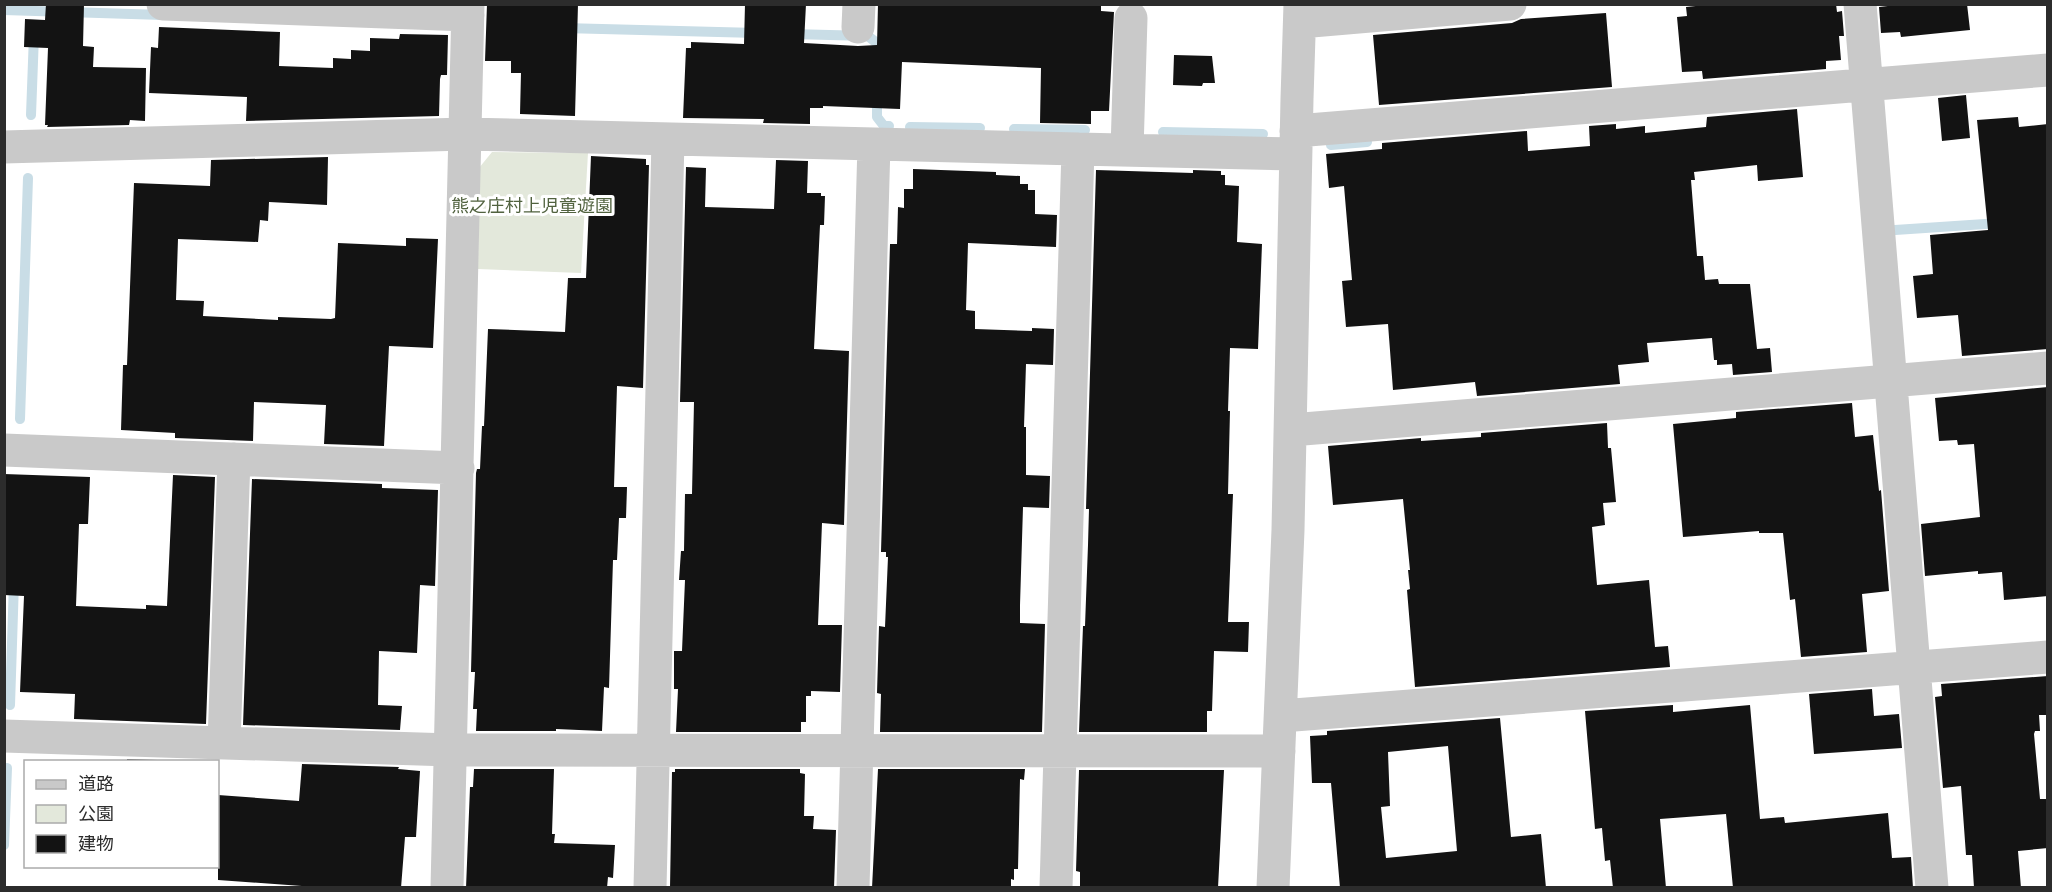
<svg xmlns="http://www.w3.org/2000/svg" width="2052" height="892" viewBox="0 0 2052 892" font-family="Quicksand,'Noto Sans JP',sans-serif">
<rect width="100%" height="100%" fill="#fff"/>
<path fill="#e3e8db" d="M 492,152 L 588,153 L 581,273 L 478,269 L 479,168 Z"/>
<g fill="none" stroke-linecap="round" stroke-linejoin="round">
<path stroke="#c9dde6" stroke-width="10" d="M 4,10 L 163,15
M 563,28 L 757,33
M 791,34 L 868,36 L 878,44 L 878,55
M 877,95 L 877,117 L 884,126 L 889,126
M 31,115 L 34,35
M 910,127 L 980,128
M 1014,129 L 1085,130
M 1163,132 L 1263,134
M 1331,145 L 1367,142
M 1895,230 L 2000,223
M 20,419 L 28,178
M 10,705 L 14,582
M 4,845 L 7,768"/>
</g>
<path fill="#131313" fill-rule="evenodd" d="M 46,4 L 84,4 L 83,46 L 94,47 L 93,67 L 146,68 L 145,121 L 130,120 L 129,125 L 47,127 L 48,125 L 45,125 L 48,48 L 24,47 L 25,19 L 45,20 Z
M 487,4 L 578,4 L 575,116 L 520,114 L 521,73 L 511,73 L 511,61 L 485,61 Z
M 745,4 L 806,4 L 804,43 L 858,46 L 877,45 L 878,4 L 1101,4 L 1101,11 L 1114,12 L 1109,111 L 1091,111 L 1091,124 L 1040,123 L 1041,68 L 902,62 L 900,109 L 823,106 L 823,108 L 810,108 L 810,124 L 763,123 L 764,119 L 683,118 L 686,48 L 691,48 L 691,42 L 744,44 Z
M 1715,4 L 1836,4 L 1837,12 L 1842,11 L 1844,36 L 1839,36 L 1841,60 L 1826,61 L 1826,69 L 1703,79 L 1702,71 L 1682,72 L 1677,17 L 1687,16 L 1686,7 Z
M 1905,4 L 1967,4 L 1970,30 L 1901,37 L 1900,32 L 1881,33 L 1879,7 Z
M 1606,13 L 1612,87 L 1379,105 L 1373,35 L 1512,23 L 1521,19 Z
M 159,27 L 280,32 L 279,66 L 333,68 L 333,58 L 351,59 L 351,50 L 370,51 L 370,38 L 399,39 L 400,34 L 448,35 L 447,75 L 441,75 L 440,79 L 439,116 L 246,121 L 247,97 L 149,93 L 151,47 L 158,48 Z
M 1174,55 L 1212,56 L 1215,83 L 1203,83 L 1202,86 L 1173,85 Z
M 1966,95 L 1970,138 L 1942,141 L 1938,98 Z
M 1797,109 L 1803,177 L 1758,181 L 1757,165 L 1694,172 L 1695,180 L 1691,180 L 1697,256 L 1703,256 L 1705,280 L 1718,279 L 1719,284 L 1750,284 L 1757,349 L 1770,348 L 1772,372 L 1733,375 L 1732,364 L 1717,365 L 1717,360 L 1714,360 L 1712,338 L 1647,343 L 1649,362 L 1618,365 L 1620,384 L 1477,396 L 1475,382 L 1393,390 L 1388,324 L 1346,327 L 1342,281 L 1352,280 L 1344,186 L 1329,188 L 1326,154 L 1382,149 L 1382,143 L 1527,131 L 1528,151 L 1590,146 L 1589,126 L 1616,124 L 1616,129 L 1645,126 L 1645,133 L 1706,127 L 1707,117 Z
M 2018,117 L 2019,127 L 2048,124 L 2048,349 L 1962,356 L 1958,315 L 1917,318 L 1913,276 L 1933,274 L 1930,235 L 1988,230 L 1977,120 Z
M 591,156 L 646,159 L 646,165 L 649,165 L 643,388 L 617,386 L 614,487 L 627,487 L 626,518 L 619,518 L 617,560 L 613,560 L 609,688 L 604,687 L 602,731 L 556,729 L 556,731 L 476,731 L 477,709 L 473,709 L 475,672 L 471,672 L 476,473 L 477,469 L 480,469 L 482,426 L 484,426 L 488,329 L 565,332 L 568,278 L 586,278 Z
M 328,157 L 327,205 L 269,202 L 268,221 L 260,220 L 258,242 L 178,239 L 176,300 L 204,301 L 203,316 L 278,320 L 278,317 L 331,319 L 335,318 L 338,243 L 406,246 L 406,238 L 438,239 L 433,348 L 389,346 L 384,446 L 324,444 L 326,405 L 254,402 L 253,441 L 175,438 L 175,433 L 121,430 L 123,365 L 127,365 L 134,183 L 210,186 L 211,160 Z
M 776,160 L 808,161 L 807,193 L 821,193 L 821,196 L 825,196 L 824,225 L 820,225 L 814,349 L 849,351 L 844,525 L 822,523 L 818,625 L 842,625 L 840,692 L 811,691 L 811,696 L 806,696 L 806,722 L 801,722 L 801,732 L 676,732 L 678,689 L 674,689 L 674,651 L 682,651 L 685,580 L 679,580 L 681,551 L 684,551 L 685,494 L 692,494 L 694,402 L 680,402 L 686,167 L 706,168 L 705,207 L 774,209 Z
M 913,169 L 996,172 L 996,175 L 1020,176 L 1020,184 L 1028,184 L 1028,190 L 1035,190 L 1035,214 L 1057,215 L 1056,247 L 968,243 L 966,310 L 975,311 L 975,329 L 1032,331 L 1032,328 L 1054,329 L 1053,365 L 1026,364 L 1024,427 L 1026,427 L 1026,475 L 1050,476 L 1049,508 L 1023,507 L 1020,605 L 1020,623 L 1045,624 L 1042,732 L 880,732 L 881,694 L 877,693 L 879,626 L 885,627 L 888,557 L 886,557 L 886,552 L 881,552 L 890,244 L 897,244 L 898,207 L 904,208 L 904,189 L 913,189 Z
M 1096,170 L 1193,173 L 1193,170 L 1221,171 L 1221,175 L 1225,175 L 1225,185 L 1239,186 L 1237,242 L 1262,244 L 1258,349 L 1230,348 L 1228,411 L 1230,411 L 1228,494 L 1233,494 L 1228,622 L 1249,622 L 1248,652 L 1214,651 L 1212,711 L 1207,711 L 1207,732 L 1079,732 L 1083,626 L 1085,626 L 1088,545 L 1089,509 L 1086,509 Z
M 2048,387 L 2048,596 L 2004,600 L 2002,572 L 1978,574 L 1978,571 L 1925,576 L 1921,524 L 1980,517 L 1974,444 L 1958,445 L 1957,440 L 1939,441 L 1935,398 Z
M 1852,403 L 1855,437 L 1873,435 L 1879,491 L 1881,490 L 1889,591 L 1862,594 L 1867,652 L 1801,657 L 1795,599 L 1790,600 L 1783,533 L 1759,533 L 1759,531 L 1683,537 L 1673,424 L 1736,418 L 1736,412 Z
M 1607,423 L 1608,448 L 1611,448 L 1616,502 L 1603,503 L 1605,525 L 1592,527 L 1597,585 L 1649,580 L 1655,647 L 1668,646 L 1670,667 L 1415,687 L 1407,590 L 1410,589 L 1408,570 L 1410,570 L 1403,499 L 1333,505 L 1328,446 L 1421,438 L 1421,441 L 1481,437 L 1481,433 Z
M 4,474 L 90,477 L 88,524 L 79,524 L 76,606 L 146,609 L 146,605 L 167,606 L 173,475 L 215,477 L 206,724 L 74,719 L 75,694 L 20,692 L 24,596 L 4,595 Z
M 252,479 L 382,484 L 382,488 L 438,490 L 435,586 L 420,585 L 417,653 L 379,651 L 378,705 L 402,706 L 400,730 L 243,725 Z
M 2048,676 L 2048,715 L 2039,715 L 2040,731 L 2035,731 L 2034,734 L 2040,799 L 2048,799 L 2048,848 L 2018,851 L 2021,888 L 1974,888 L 1972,855 L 1966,855 L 1961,786 L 1943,788 L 1935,697 L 1942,696 L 1941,684 Z
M 1872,689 L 1874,716 L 1899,714 L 1902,748 L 1814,754 L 1809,694 Z
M 1673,705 L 1673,712 L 1750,705 L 1760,819 L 1784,817 L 1785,823 L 1888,813 L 1892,858 L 1911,857 L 1913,888 L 1733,888 L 1726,814 L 1660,819 L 1666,888 L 1613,888 L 1610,860 L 1605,861 L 1602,828 L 1595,829 L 1585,711 Z
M 1500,718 L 1511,837 L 1541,834 L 1546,888 L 1340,888 L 1331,783 L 1312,783 L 1310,736 L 1327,735 L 1327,731 ZM 1448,746 L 1457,851 L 1386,858 L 1381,807 L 1390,806 L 1388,752 Z
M 127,759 L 219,762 L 127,762 Z
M 302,764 L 399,767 L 398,769 L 420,771 L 416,837 L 405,837 L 401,888 L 329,888 L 218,880 L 218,795 L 299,801 Z
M 474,769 L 554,769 L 552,834 L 555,834 L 554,843 L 615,845 L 613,878 L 608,877 L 607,888 L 466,888 L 470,787 L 473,787 Z
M 675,769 L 800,769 L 800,773 L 805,774 L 804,816 L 814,816 L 813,829 L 836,830 L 834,888 L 670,888 L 672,772 L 675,772 Z
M 878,769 L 1025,769 L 1024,780 L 1020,779 L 1018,869 L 1014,869 L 1014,880 L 1011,879 L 1011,888 L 872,888 Z
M 1079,770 L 1224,770 L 1218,888 L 1080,888 L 1080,872 L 1076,871 Z"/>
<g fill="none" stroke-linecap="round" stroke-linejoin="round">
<path stroke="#c9c9c9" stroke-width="33" d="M 163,4 L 468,15
M 1860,4 L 1932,888
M 1300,22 L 1510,4
M 858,27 L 859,4
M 1296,131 L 2048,70
M 4,147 L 465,134 L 1078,149
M 1127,150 L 1131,18
M 1291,430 L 2048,368
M 4,450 L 458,468
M 1281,716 L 2048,657
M 4,736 L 451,750 L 1279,751
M 224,743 L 234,459
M 447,888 L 468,4
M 650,888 L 668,139
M 853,888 L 874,144
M 1056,888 L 1078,149 L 1295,154
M 1273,888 L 1288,530 L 1297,99 L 1300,4"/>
</g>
<g text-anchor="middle" stroke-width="6" stroke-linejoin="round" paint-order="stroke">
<g font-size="18" fill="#51623f" stroke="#fff">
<text x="532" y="212">熊之庄村上児童遊園</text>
</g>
</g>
<rect width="2052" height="892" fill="none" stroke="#2c2c2c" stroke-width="12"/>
<rect x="24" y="760" width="195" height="108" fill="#ffffff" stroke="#ababab" stroke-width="1.5"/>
<rect x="36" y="780" width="30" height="9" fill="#c9c9c9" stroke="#ababab" stroke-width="1.5"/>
<text x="78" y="790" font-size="18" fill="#2c2c2c">道路</text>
<rect x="36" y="805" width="30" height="18" fill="#e3e8db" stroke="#ababab" stroke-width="1.5"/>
<text x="78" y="820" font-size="18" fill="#2c2c2c">公園</text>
<rect x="36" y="835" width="30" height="18" fill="#131313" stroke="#ababab" stroke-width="1.5"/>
<text x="78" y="850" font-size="18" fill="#2c2c2c">建物</text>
</svg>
